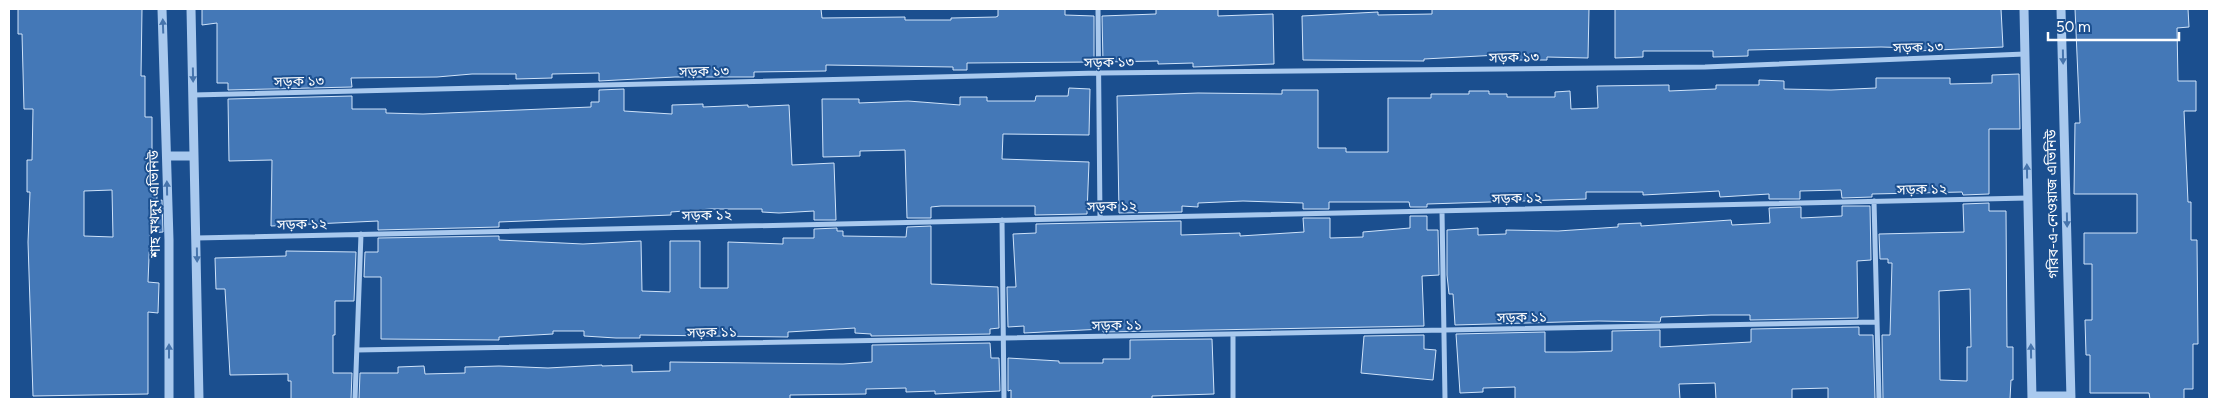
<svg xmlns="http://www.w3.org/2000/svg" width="2218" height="408" viewBox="0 0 2218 408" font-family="Figtree,'Noto Sans Bengali',sans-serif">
<rect width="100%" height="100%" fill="#1b4f8f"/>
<path fill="#4478b7" stroke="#cfe3fa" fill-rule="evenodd" d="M 18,9 L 142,9 L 141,76 L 145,76 L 145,117 L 152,117 L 152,158 L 156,158 L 157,201 L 162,200 L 163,232 L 150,233 L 148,282 L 159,283 L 158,313 L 148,312 L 148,394 L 33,396 L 28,242 L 30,192 L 27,192 L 27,160 L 32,160 L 33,109 L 24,109 L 22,34 L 18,34 ZM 112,190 L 113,237 L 84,236 L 84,191 Z
M 202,9 L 821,9 L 822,18 L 905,17 L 905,20 L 951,20 L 951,18 L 996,17 L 998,16 L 998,9 L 1065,9 L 1065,15 L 1094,16 L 1094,62 L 967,63 L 967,70 L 953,70 L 953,67 L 826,65 L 826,71 L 754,72 L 754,77 L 675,77 L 599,81 L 599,73 L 552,74 L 552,78 L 516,79 L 516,74 L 472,74 L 437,77 L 351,78 L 352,87 L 228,90 L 228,83 L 217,83 L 217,23 L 202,25 Z
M 1156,9 L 1218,9 L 1218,16 L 1273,14 L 1274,64 L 1193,67 L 1193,63 L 1158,64 L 1158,61 L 1103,62 L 1102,16 L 1156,14 Z
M 1432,9 L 1589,9 L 1588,58 L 1547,57 L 1547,60 L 1517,60 L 1517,54 L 1424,59 L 1424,61 L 1303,60 L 1302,16 L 1378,12 L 1378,15 L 1432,14 Z
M 1615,9 L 2001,9 L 2003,47 L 1916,51 L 1916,48 L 1881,47 L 1748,50 L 1748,56 L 1713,57 L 1713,51 L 1643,51 L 1643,57 L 1615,58 Z
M 2075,9 L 2188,9 L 2189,27 L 2177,28 L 2178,81 L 2196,81 L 2196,111 L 2184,111 L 2188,202 L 2191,202 L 2191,240 L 2197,240 L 2198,344 L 2193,344 L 2193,389 L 2184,389 L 2184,399 L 2150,399 L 2149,393 L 2090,393 L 2090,355 L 2086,355 L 2085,320 L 2092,320 L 2092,264 L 2084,264 L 2084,233 L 2137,233 L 2137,194 L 2074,194 L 2075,123 L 2080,123 Z
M 2019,74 L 2020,129 L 1989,129 L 1989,194 L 1963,195 L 1962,192 L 1872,194 L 1872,197 L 1842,198 L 1841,190 L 1800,191 L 1800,199 L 1769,199 L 1769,194 L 1720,197 L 1719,191 L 1643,195 L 1643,192 L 1586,192 L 1586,199 L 1427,204 L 1427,207 L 1410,207 L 1409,202 L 1329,202 L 1329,209 L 1303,209 L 1303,203 L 1243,201 L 1198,203 L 1198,207 L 1182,206 L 1182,212 L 1119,213 L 1117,96 L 1198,93 L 1282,94 L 1282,90 L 1318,90 L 1318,148 L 1346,148 L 1346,152 L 1388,152 L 1388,98 L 1431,98 L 1431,94 L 1469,94 L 1469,91 L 1489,91 L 1489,94 L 1507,94 L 1507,97 L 1555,97 L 1555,92 L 1570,91 L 1571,109 L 1598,108 L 1597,86 L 1669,85 L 1669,91 L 1716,89 L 1716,85 L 1759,85 L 1759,80 L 1784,81 L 1784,89 L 1831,90 L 1876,88 L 1876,78 L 1950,78 L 1950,84 L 1992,83 L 1992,75 Z
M 1069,88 L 1090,89 L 1089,135 L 1003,134 L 1002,159 L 1089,162 L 1087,214 L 1035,215 L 1035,206 L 941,206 L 931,207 L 931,218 L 907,218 L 905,150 L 860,151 L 860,156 L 823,157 L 822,99 L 859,99 L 859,103 L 908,101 L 960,105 L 960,97 L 987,97 L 987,101 L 1035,101 L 1036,96 L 1068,96 Z
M 624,89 L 624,111 L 672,114 L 672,105 L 703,104 L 703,107 L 748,105 L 748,107 L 789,105 L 792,165 L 834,163 L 836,220 L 814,220 L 814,211 L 779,213 L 762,212 L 762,209 L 711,209 L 671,212 L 671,215 L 499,222 L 499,227 L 378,230 L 378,221 L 271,226 L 272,160 L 229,161 L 228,99 L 352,96 L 352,109 L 386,109 L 386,113 L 423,114 L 591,107 L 591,102 L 599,102 L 599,90 Z
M 1989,203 L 1989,211 L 2006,211 L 2007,347 L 2013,347 L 2013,380 L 2011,380 L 2010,399 L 1883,399 L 1882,335 L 1890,335 L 1892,263 L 1888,263 L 1888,259 L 1880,259 L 1879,234 L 1964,232 L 1963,204 ZM 1970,289 L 1971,347 L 1967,347 L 1967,381 L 1940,380 L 1939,291 Z
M 1842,206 L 1870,206 L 1871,260 L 1857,261 L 1858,318 L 1750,320 L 1750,315 L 1711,315 L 1661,317 L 1660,322 L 1598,321 L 1455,325 L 1453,294 L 1449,294 L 1447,275 L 1447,230 L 1478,228 L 1478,235 L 1506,234 L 1506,230 L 1558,231 L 1618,227 L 1618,224 L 1641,223 L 1641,226 L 1731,220 L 1732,225 L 1770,223 L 1769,208 L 1801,207 L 1801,218 L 1842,216 Z
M 1410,216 L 1427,216 L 1427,230 L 1438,230 L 1439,275 L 1422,276 L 1424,326 L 1103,332 L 1103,329 L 1024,333 L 1024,326 L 1008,327 L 1007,287 L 1016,287 L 1013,234 L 1036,233 L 1036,224 L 1181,221 L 1181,235 L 1240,233 L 1240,236 L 1304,232 L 1303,218 L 1330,218 L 1330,238 L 1363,237 L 1363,232 L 1410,228 Z
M 931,226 L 931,284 L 998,287 L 999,328 L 990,329 L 990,334 L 871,336 L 871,334 L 855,333 L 855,328 L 788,332 L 788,337 L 640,335 L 640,338 L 616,338 L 584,336 L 584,331 L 553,331 L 553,334 L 499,337 L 499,340 L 381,339 L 381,277 L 364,277 L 365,252 L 378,252 L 378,238 L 499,236 L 499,240 L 583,244 L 641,241 L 642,291 L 670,292 L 670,241 L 700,241 L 700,288 L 728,288 L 728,242 L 783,244 L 783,238 L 814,238 L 814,229 L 837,228 L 837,231 L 843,231 L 843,236 L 906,237 L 907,227 Z
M 286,251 L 356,252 L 354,301 L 335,301 L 335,335 L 333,335 L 333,373 L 352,373 L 351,399 L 291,399 L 291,381 L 288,381 L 288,374 L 230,375 L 225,289 L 216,289 L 215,258 L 286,256 Z
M 1859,327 L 1859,335 L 1873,335 L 1875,399 L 1828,399 L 1828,388 L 1792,389 L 1792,399 L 1716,399 L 1715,383 L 1679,384 L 1680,399 L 1515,399 L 1515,387 L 1483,388 L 1483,392 L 1460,393 L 1456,334 L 1545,332 L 1545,352 L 1575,352 L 1612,351 L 1612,331 L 1660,330 L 1660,347 L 1751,342 L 1751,329 Z
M 1424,335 L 1424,349 L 1436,350 L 1433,380 L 1361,373 L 1364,336 Z
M 1212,339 L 1214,394 L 1152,396 L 1152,399 L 1011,399 L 1011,390 L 1008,391 L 1008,358 L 1059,361 L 1059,363 L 1103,363 L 1103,359 L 1130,359 L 1130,340 Z
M 990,343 L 991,358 L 999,358 L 1000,391 L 935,394 L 935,391 L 906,392 L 906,388 L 866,389 L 866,394 L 790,395 L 790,399 L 359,399 L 360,373 L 398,373 L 398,367 L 424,366 L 425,374 L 465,373 L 465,367 L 499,366 L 548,368 L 602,365 L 602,366 L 632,365 L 632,372 L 670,371 L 670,362 L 843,364 L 872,362 L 872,345 Z"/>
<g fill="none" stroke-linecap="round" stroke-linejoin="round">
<path stroke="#a9c9ee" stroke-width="5" d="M 1098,9 L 1100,218
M 193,95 L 1099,73 L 1705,67 L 2025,54
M 1874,201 L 1879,399
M 1442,211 L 1445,399
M 1002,220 L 1004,399
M 196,238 L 2028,198
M 1233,334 L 1233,399
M 357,350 L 1877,322
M 355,399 L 361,234"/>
<path stroke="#a9c9ee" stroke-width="9" d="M 162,9 L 169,240 L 169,399
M 191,9 L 199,399
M 2024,9 L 2032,399
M 2061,9 L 2071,399
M 167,156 L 194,156
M 2032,396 L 2071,396"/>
</g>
<defs><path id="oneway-solid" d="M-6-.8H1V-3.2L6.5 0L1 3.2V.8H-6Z" transform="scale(1.25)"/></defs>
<g fill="#4674ac">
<use href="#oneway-solid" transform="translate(163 26) rotate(-92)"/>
<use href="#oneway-solid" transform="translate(2063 57) rotate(89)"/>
<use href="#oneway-solid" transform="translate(193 75) rotate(89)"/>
<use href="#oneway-solid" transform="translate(2027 171) rotate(-91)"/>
<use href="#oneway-solid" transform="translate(167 188) rotate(-91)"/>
<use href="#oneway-solid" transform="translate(2067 220) rotate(89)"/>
<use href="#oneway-solid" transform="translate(197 255) rotate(89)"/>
<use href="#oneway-solid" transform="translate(169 351) rotate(-90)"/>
<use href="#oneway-solid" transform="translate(2031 351) rotate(-91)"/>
</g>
<g text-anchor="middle" stroke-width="4" stroke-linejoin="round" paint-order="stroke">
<g font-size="14" fill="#fff" stroke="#1b4f8f">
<text transform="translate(1918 47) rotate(-2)" y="5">সড়ক ১৩</text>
<text transform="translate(1514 57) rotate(-1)" y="5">সড়ক ১৩</text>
<text transform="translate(1109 62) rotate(-1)" y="5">সড়ক ১৩</text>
<text transform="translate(704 71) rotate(-1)" y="5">সড়ক ১৩</text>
<text transform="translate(299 81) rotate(-1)" y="5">সড়ক ১৩</text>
<text transform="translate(1922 189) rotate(-1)" y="5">সড়ক ১২</text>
<text transform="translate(1517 198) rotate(-1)" y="5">সড়ক ১২</text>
<text transform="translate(154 204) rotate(-91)" y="5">শাহ মখদুম এভিনিউ</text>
<text transform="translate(2052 204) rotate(-91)" y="5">গরিব-এ-নেওয়াজ এভিনিউ</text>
<text transform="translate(1112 206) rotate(-1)" y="5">সড়ক ১২</text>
<text transform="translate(707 215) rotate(-1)" y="5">সড়ক ১২</text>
<text transform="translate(302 224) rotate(-1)" y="5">সড়ক ১২</text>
<text transform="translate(1522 317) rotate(-1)" y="5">সড়ক ১১</text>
<text transform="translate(1117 325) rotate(-1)" y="5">সড়ক ১১</text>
<text transform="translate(712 332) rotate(-1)" y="5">সড়ক ১১</text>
</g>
</g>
<rect width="2218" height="408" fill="none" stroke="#ffffff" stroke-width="20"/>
<path d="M2048 32v8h131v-8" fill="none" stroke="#ffffff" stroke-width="2.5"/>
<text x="2056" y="32" font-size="15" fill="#ffffff" stroke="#1b4f8f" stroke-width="4" paint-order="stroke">50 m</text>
</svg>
